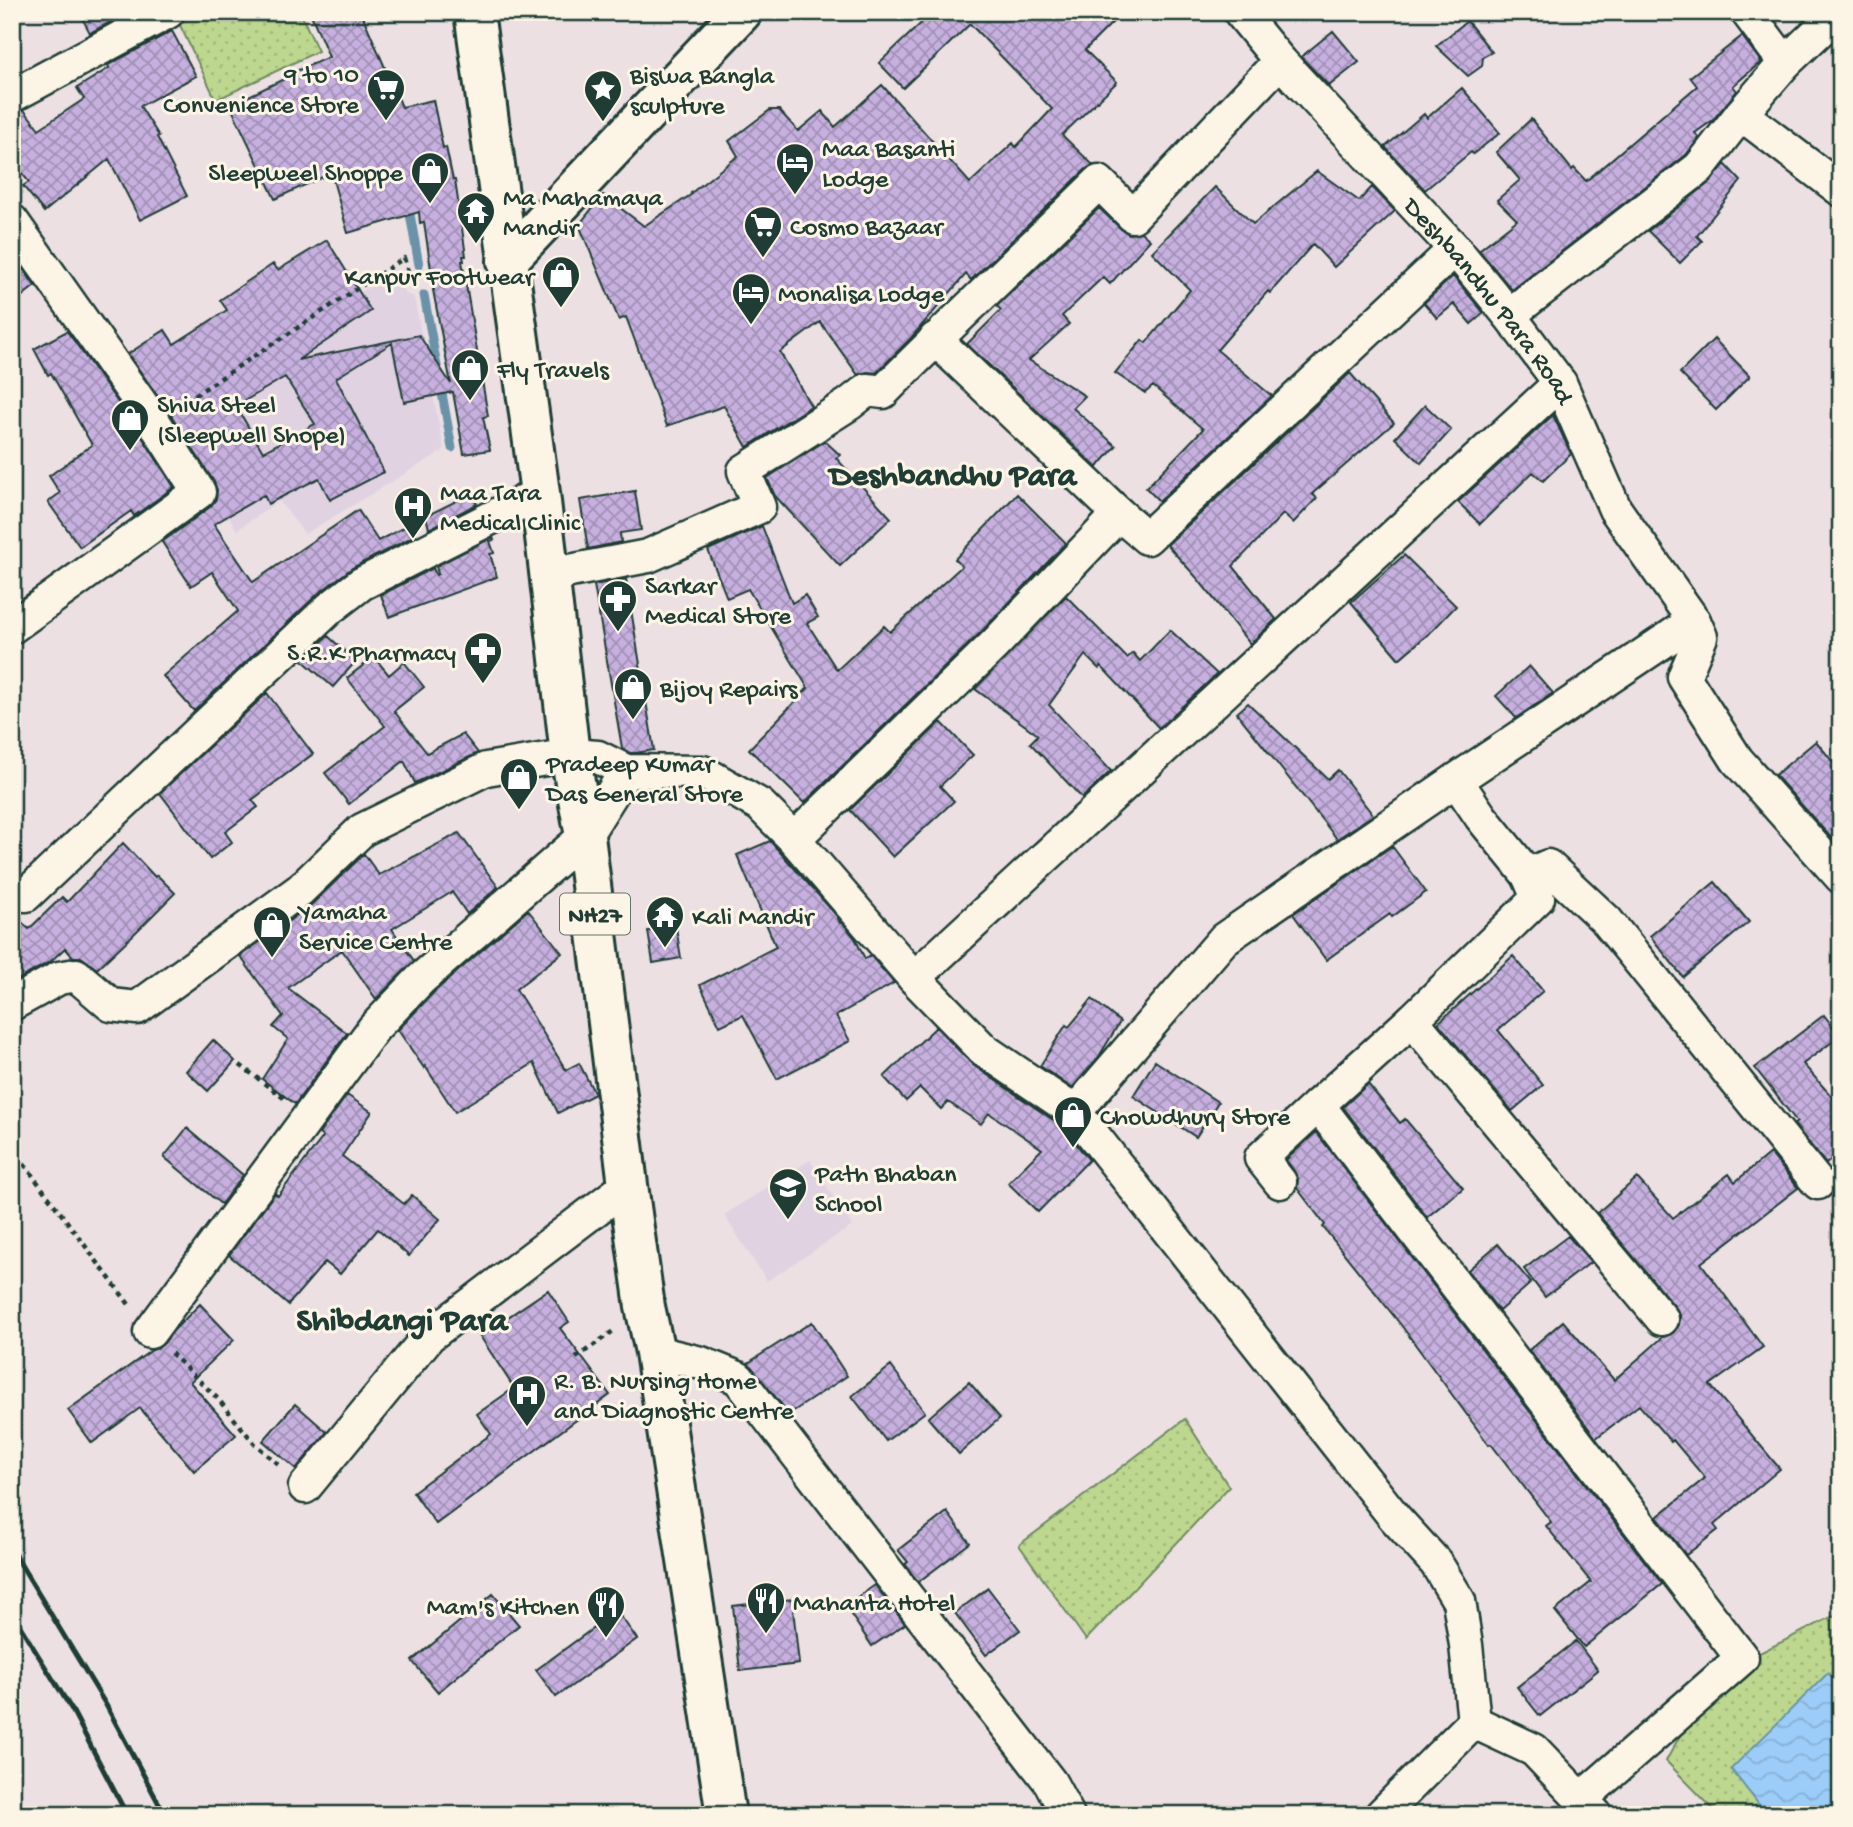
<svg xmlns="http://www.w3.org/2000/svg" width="1853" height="1827" viewBox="0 0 1853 1827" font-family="'Gochi Hand',sans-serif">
<defs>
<pattern id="grass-dots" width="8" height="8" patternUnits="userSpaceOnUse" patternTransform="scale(1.75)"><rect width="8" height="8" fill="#bdd78e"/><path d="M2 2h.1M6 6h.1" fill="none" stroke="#a2b97b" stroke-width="1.8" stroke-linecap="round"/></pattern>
<pattern id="water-waves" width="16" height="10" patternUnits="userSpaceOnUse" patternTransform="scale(1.75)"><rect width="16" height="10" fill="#9cccf8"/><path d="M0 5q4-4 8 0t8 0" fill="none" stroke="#86b0d5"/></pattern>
<pattern id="building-cross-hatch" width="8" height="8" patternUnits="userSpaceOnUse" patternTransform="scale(1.75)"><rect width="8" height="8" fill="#c7b0df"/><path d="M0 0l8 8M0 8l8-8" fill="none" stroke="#a190b6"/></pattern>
</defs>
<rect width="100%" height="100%" fill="#ece0e3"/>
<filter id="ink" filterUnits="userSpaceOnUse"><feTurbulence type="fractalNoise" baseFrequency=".0143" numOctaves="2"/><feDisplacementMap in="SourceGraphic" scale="14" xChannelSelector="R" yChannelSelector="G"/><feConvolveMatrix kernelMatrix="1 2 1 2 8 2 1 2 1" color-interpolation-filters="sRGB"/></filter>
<g filter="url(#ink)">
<path fill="#e1d2e2" d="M 396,269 L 406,294 L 414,297 L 444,450 L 305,534 L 279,501 L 237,530 L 170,416 Z
M 810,1160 L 852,1226 L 767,1281 L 724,1215 Z"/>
<path fill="url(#grass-dots)" stroke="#6e8a61" stroke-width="2" d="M 186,12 L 300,12 L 318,51 L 216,100 L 176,17 Z
M 1185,1419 L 1229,1487 L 1086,1640 L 1019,1545 Z
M 1841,1612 L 1841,1815 L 1719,1815 L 1666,1761 L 1712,1677 Z"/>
<path fill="url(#water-waves)" stroke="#6a93aa" stroke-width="2" d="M 1828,1673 L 1841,1686 L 1841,1815 L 1767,1815 L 1731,1769 Z"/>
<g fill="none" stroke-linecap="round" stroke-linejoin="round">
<path stroke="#6a93aa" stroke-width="9" d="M 408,203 L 419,265
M 424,295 L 452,448"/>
</g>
<path fill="url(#building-cross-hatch)" stroke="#1f3d34" stroke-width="2" fill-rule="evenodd" d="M 79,12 L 120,12 L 122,16 L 90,33 Z
M 310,12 L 361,12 L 402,107 L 433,100 L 443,148 L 446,147 L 453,180 L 455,180 L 466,256 L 463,256 L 464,261 L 462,261 L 488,416 L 483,417 L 490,450 L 464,454 L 453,392 L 404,402 L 392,343 L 336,378 L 384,472 L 330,500 L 319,478 L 268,504 L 264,495 L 214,524 L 253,582 L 358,510 L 378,541 L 410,524 L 416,535 L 352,568 L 319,593 L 194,711 L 163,676 L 238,611 L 212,572 L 191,586 L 162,542 L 210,507 L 216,499 L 217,490 L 214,482 L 169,412 L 128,354 L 165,330 L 174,344 L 227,310 L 220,300 L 273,264 L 278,270 L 327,240 L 371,311 L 298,360 L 419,335 L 451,384 L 433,290 L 434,290 L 424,222 L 420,223 L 419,212 L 348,233 L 331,173 L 275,199 L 230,105 L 290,76 L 289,74 L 329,57 ZM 285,377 L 315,424 L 263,452 L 236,406 Z
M 933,12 L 1123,12 L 1085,50 L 1117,82 L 1062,135 L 1093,165 L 1086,169 L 971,280 L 966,274 L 911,338 L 876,373 L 868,372 L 858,375 L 820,322 L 780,352 L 811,406 L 747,447 L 724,406 L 667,426 L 626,317 L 619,320 L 579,225 L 603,195 L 644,226 L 692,194 L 691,193 L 738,156 L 729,141 L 770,110 L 779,110 L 798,131 L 822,111 L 835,127 L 882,85 L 970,183 L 1013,143 L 1016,147 L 1052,109 L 970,24 L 903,88 L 879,63 Z
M 1467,21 L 1492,52 L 1483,57 L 1482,66 L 1468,76 L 1436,46 Z
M 172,31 L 196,76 L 140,106 L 159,136 L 157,137 L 187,196 L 140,220 L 109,159 L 44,212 L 23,186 L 29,182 L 12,161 L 12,114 L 24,110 L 39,129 L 84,99 L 77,88 L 109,68 L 108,65 Z
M 1333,31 L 1359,62 L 1329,86 L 1301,57 Z
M 1742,36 L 1761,62 L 1733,86 L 1737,91 L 1713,120 L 1695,133 L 1699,138 L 1686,155 L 1512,290 L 1479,250 L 1517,220 L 1497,200 L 1520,180 L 1496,152 L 1531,119 L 1572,170 L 1574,168 L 1586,181 L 1697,86 L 1690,77 Z
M 1462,88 L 1500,133 L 1473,154 L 1471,152 L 1425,190 L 1385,147 L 1424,114 L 1427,118 Z
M 1725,164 L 1741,181 L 1697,236 L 1702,241 L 1680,263 L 1648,231 L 1710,182 Z
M 1317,171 L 1359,201 L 1372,187 L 1395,211 L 1334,267 L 1313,244 L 1270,293 L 1268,291 L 1217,350 L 1272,396 L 1159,501 L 1146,488 L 1203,429 L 1153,386 L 1145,393 L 1115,373 L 1142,340 L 1146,343 L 1190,290 L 1152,252 L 1215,187 L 1253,224 Z
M 1099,208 L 1121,229 L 1129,234 L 1141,232 L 1150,240 L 1110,284 L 1103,277 L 1062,316 L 1069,324 L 1029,360 L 1085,396 L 1073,408 L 1116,446 L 1097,468 L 967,344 L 1001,310 L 997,306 Z
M 12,253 L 35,286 L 12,304 Z
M 1453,276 L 1484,313 L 1471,324 L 1454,304 L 1437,318 L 1424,303 Z
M 67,331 L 139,432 L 174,487 L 134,516 L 131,511 L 80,547 L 48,502 L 60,493 L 49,476 L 92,445 L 51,373 L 48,375 L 34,349 Z
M 1714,339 L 1750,376 L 1716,410 L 1680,373 Z
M 1350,373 L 1394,423 L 1312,494 L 1317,498 L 1293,523 L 1283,514 L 1233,566 L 1276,619 L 1250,644 L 1197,578 L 1167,545 Z
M 1425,405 L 1451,430 L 1421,463 L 1395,438 Z
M 1553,415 L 1571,454 L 1543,481 L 1533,472 L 1480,524 L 1458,502 Z
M 825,441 L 840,455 L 836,458 L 891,518 L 840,566 L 775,496 L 767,478 Z
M 635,491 L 641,530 L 620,533 L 621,542 L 588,549 L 580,500 Z
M 472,493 L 477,504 L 429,529 L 426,516 Z
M 1017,494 L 1066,543 L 981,632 L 804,803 L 749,749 L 808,688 L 748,589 L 727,598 L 708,550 L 762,526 L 792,603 L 805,595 L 818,617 L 807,623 L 837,670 L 884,626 L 890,632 L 962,566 L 955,559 Z
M 493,537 L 494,540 L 490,541 L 494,553 L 490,554 L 497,577 L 389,617 L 381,595 L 433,568 L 436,575 L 438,574 L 436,566 Z
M 1404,555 L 1456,606 L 1433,630 L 1399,659 L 1351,602 Z
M 626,579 L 654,750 L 636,753 L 630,753 L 622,748 L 594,585 Z
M 1066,596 L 1127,658 L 1133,653 L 1140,661 L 1170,630 L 1217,674 L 1159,728 L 1101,666 L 1099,669 L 1085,655 L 1049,705 L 1111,771 L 1082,798 L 1030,743 L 1038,735 L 975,689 Z
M 328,636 L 356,661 L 333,687 L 302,660 Z
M 374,657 L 389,675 L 404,662 L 424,687 L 394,711 L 427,753 L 463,734 L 478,753 L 415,783 L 404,761 L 349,804 L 325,773 L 385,726 L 347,678 Z
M 1529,666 L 1553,693 L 1516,718 L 1496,696 Z
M 267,693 L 313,754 L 252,800 L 258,807 L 225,832 L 232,842 L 210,859 L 160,793 Z
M 1248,703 L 1328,779 L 1338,770 L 1373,815 L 1337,839 L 1237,713 Z
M 941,722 L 973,755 L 940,786 L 954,801 L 893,857 L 850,810 Z
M 1816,741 L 1841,772 L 1841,849 L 1775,775 Z
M 459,833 L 498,887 L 467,914 L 452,892 L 392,929 L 414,961 L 376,999 L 342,950 L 288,988 L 347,1033 L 295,1104 L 262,1079 L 288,1039 L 273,1027 L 283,1016 L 240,956 L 311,905 L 364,854 L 379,875 Z
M 770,841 L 837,916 L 840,923 L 842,922 L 855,938 L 865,959 L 871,956 L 894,983 L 836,1016 L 850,1041 L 777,1079 L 743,1015 L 720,1026 L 700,985 L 776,947 L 737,855 Z
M 123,843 L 155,877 L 157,875 L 175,893 L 135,933 L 97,969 L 81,957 L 73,957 L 65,948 L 51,961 L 17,980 L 12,976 L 12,913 L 29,929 L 62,897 L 67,902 Z
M 1392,846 L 1426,892 L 1392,917 L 1390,914 L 1326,960 L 1293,914 Z
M 1715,882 L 1749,922 L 1683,977 L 1650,936 Z
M 528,910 L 562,953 L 516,989 L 566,1070 L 579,1063 L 595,1094 L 558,1113 L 534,1063 L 455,1112 L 425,1066 L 424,1068 L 398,1030 L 434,992 Z
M 676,927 L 681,958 L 653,963 L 648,931 Z
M 1513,956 L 1543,991 L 1498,1030 L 1543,1085 L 1512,1111 L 1438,1023 Z
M 1092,999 L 1120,1022 L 1098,1058 L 1072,1088 L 1040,1066 L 1066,1025 L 1069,1027 Z
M 1824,1015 L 1840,1036 L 1803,1064 L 1841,1107 L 1841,1151 L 1826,1164 L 1794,1124 L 1797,1122 L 1755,1068 Z
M 936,1027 L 973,1065 L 1062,1126 L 1089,1160 L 1038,1212 L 1008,1183 L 1042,1149 L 989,1113 L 981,1124 L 948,1102 L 941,1109 L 920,1088 L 906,1101 L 884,1077 Z
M 213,1040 L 235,1061 L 208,1091 L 186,1071 Z
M 1155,1061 L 1218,1102 L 1196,1137 L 1133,1096 Z
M 1368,1084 L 1400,1123 L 1405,1119 L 1463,1188 L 1427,1217 L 1343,1107 Z
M 347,1095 L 372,1112 L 342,1156 L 404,1204 L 412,1195 L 440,1219 L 409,1256 L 378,1229 L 340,1274 L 325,1262 L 288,1305 L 229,1255 L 275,1193 L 278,1196 L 323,1137 L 319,1134 Z
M 187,1128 L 243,1175 L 221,1204 L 164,1157 Z
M 1316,1132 L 1662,1584 L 1584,1647 L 1555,1611 L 1591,1582 L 1546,1526 L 1551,1522 L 1491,1444 L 1489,1445 L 1401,1325 L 1323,1227 L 1325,1225 L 1297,1188 L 1298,1179 L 1294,1171 L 1286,1160 Z
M 1770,1153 L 1798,1188 L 1701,1263 L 1763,1347 L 1710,1385 L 1780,1469 L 1714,1525 L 1718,1530 L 1686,1555 L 1657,1517 L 1705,1478 L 1673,1440 L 1671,1442 L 1639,1405 L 1596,1438 L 1529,1350 L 1563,1321 L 1614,1380 L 1663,1337 L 1673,1333 L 1679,1325 L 1680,1315 L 1676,1308 L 1597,1213 L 1637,1178 L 1673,1218 L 1729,1174 L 1735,1182 Z
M 1568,1236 L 1591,1262 L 1545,1297 L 1524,1269 Z
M 1498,1244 L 1531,1283 L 1499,1311 L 1468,1270 Z
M 548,1290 L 569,1322 L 560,1328 L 610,1395 L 436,1524 L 413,1492 L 491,1434 L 477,1414 L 514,1388 L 480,1336 Z
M 200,1304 L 234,1340 L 190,1382 L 236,1435 L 194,1471 L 140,1408 L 92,1443 L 68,1410 L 152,1350 L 158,1348 L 164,1343 L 175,1329 Z
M 812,1322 L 847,1376 L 789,1414 L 748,1363 Z
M 891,1366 L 925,1412 L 886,1441 L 852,1396 Z
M 969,1382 L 1000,1418 L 959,1454 L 928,1418 Z
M 295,1404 L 327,1432 L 296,1469 L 263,1441 Z
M 947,1512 L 970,1543 L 918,1582 L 905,1564 L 908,1562 L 898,1550 Z
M 875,1585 L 905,1624 L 872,1646 L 845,1606 Z
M 988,1588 L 1020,1630 L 986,1655 L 955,1613 Z
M 493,1594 L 519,1625 L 438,1692 L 412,1661 Z
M 792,1599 L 799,1664 L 740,1671 L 733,1606 Z
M 617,1611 L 637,1639 L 556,1697 L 536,1670 Z
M 1576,1641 L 1598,1670 L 1540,1716 L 1517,1687 Z"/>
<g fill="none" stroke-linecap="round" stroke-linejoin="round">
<defs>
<g id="street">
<path id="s1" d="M 1240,12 L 1280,61 L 1455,249 L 1509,315 L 1560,383 L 1615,509 L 1694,621 L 1701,637 L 1684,677 L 1737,760 L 1841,877"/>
<path d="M 1747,12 L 1785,63"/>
<path d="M 12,96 L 168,12"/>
<path d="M 1741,114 L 1841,190"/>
<path d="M 12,221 L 154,422 L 199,492 L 12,627"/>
<path d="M 1509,315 L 1699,168 L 1741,114 L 1785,63 L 1839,12"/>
<path d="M 935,339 L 1119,514"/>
<path d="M 549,575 L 648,556 L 759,507 L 744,471 L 849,404 L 867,390 L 883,392 C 953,321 1027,253 1099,182 L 1133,216 L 1280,61"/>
<path d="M 1456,780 L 1481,817 L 1528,875 L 1548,866 L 1607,921 L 1818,1183"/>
<path d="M 794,839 L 994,645 L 1119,514 L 1147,538 L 1455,249"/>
<path d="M 1528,875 L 1538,898 L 1412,1020 L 1318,1105 L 1742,1658 L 1581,1799"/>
<path d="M 26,895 L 330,608 L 361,584 L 540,493"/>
<path d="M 914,978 L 1560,383"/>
<path d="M 12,1004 L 59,978 L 76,975 L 111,1005 L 137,1008 L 300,890 L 362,830 L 486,769 L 570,755 L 598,757 L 626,771 L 703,772 L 760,805 L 794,839 L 914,978 L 984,1050 L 1075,1112 L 1395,1518 L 1436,1563 L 1459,1601 L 1466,1645 L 1474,1722 L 1534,1750 L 1596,1815"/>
<path d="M 1412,1020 L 1662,1319"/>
<path d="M 1075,1112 L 1224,939 L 1456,780 L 1694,621"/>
<path d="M 1280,1182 L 1261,1158 L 1318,1105"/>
<path d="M 150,1332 L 374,1028 L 421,979 L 585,836 L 626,771"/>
<path d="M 655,1352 L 701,1363 L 738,1378 L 1050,1782 L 1068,1815"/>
<path d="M 305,1487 L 429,1336 L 628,1185"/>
<path d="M 1381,1815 L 1474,1722"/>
</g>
<path id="secondary" d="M 507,261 L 742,12"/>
<path id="primary" d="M 474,12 L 540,493 L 570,755 L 585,836 L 628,1185 L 645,1307 L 655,1352 L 726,1815"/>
</defs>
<use href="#street" stroke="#1f3d34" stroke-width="37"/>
<use href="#secondary" stroke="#1f3d34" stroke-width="44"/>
<use href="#primary" stroke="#1f3d34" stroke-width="44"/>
<path stroke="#1f3d34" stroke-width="4.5" stroke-dasharray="5 5" stroke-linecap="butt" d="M 178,406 L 404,258 L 413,289
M 240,1065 L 285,1099
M 12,1148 L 131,1307
M 171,1353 L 218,1399 L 255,1444 L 282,1467
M 576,1358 L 616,1329"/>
<use href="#street" stroke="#fcf5e5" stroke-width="32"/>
<use href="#secondary" stroke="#fcf5e5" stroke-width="38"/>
<use href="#primary" stroke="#fcf5e5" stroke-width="38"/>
<path stroke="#1f3d34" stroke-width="5" d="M 12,1550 L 106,1705 L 165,1815
M 12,1613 L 72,1710 L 127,1815"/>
</g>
</g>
<defs>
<symbol id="supermarket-pin" viewBox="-11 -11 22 30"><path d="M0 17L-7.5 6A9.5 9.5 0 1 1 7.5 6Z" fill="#1f3d34" stroke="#fcf5e5"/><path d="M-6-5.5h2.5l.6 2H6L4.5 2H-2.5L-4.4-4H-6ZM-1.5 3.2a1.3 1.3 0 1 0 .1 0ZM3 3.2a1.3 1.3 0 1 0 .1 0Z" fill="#fff"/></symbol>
<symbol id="sight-pin" viewBox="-11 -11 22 30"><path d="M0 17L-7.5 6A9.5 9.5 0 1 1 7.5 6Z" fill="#1f3d34" stroke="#fcf5e5"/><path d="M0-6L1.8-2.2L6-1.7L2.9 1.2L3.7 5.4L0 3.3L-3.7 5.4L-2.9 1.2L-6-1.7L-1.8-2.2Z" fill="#fff"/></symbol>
<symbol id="hotel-pin" viewBox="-11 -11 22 30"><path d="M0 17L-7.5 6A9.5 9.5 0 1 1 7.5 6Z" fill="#1f3d34" stroke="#fcf5e5"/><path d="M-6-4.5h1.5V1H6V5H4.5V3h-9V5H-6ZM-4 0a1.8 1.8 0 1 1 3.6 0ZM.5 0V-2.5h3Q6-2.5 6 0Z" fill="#fff"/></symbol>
<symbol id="shop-pin" viewBox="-11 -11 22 30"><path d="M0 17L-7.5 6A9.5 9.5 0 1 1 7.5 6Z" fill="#1f3d34" stroke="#fcf5e5"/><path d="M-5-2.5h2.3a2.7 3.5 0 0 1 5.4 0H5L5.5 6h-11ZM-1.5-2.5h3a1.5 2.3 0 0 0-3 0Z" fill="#fff"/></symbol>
<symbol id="temple-pin" viewBox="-11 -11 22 30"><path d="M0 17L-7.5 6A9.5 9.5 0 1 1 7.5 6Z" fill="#1f3d34" stroke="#fcf5e5"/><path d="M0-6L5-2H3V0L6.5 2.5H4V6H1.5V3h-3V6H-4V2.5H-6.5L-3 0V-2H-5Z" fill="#fff"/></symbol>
<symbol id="hospital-pin" viewBox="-11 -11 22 30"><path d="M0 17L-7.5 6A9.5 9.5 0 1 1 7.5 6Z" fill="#1f3d34" stroke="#fcf5e5"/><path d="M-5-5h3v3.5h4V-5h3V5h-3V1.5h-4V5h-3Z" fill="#fff"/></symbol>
<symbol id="pharmacy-pin" viewBox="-11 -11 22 30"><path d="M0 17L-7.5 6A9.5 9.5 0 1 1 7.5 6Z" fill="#1f3d34" stroke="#fcf5e5"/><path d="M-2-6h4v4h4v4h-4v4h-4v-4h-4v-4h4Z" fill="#fff"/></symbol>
<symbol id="school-pin" viewBox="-11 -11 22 30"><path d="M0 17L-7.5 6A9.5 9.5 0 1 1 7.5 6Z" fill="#1f3d34" stroke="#fcf5e5"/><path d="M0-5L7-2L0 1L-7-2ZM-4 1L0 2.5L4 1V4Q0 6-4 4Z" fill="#fff"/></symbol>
<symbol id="restaurant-pin" viewBox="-11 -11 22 30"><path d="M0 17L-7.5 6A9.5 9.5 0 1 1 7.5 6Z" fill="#1f3d34" stroke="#fcf5e5"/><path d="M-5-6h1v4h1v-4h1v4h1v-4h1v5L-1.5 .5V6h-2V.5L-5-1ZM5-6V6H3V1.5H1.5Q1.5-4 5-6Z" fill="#fff"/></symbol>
</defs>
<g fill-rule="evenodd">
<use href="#supermarket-pin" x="364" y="66" width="44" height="60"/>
<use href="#sight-pin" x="581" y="67" width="44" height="60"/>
<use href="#hotel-pin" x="773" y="140" width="44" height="60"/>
<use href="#shop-pin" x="408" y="149" width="44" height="60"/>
<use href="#temple-pin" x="454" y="189" width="44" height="60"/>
<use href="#supermarket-pin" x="741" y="203" width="44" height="60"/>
<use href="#shop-pin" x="539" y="253" width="44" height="60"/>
<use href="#hotel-pin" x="729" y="270" width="44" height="60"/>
<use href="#shop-pin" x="448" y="346" width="44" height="60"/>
<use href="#shop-pin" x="108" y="396" width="44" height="60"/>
<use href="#hospital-pin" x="391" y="484" width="44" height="60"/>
<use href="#pharmacy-pin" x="596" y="577" width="44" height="60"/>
<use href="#pharmacy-pin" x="461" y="629" width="44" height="60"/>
<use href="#shop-pin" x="611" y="665" width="44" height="60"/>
<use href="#shop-pin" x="497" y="755" width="44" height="60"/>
<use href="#temple-pin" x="643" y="893" width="44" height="60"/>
<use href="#shop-pin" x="250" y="903" width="44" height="60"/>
<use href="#shop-pin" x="1051" y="1093" width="44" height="60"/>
<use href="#school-pin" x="766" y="1165" width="44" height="60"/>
<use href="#hospital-pin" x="505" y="1372" width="44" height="60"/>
<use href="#restaurant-pin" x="744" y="1579" width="44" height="60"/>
<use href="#restaurant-pin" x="584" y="1583" width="44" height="60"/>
</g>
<g text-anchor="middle" stroke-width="6" stroke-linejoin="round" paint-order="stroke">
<rect fill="#fcf5e5" stroke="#617469" stroke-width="2" x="560" y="893.5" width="70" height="41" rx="5"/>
<g font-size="24" font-weight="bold" fill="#1f3d34">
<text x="595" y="922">NH27</text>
</g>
<g font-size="26" fill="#1f3d34" stroke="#fcf5e5" text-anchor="start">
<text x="359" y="82" text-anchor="end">9 to 10<tspan x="359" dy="30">Convenience Store</tspan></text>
<text x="630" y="83">Biswa Bangla<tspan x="630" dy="30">sculpture</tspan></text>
<text x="822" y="156">Maa Basanti<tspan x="822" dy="30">Lodge</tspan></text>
<text x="403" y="180" text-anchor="end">Sleepweel Shoppe</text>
<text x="503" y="205">Ma Mahamaya<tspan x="503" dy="30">Mandir</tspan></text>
<text x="790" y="234">Cosmo Bazaar</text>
<text x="534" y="284" text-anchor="end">Kanpur Footwear</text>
<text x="778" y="301">Monalisa Lodge</text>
<text x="497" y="377">Fly Travels</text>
<text x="157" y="412">Shiva Steel<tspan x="157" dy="30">(Sleepwell Shope)</tspan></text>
<text x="440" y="500">Maa Tara<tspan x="440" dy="30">Medical Clinic</tspan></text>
<text x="645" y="593">Sarkar<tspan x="645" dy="30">Medical Store</tspan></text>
<text x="456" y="660" text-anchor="end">S.R.K Pharmacy</text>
<text x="660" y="696">Bijoy Repairs</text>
<text x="546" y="771">Pradeep Kumar<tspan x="546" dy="30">Das General Store</tspan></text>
<text x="299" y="919">Yamaha<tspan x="299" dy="30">Service Centre</tspan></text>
<text x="692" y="924">Kali Mandir</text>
<text x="1100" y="1124">Chowdhury Store</text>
<text x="815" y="1181">Path Bhaban<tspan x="815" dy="30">School</tspan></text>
<text x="554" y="1388">R. B. Nursing Home<tspan x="554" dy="30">and Diagnostic Centre</tspan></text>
<text x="793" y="1610">Mahanta Hotel</text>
<text x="579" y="1614" text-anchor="end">Mam's Kitchen</text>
</g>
<g font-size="26" fill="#1f3d34" stroke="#fcf5e5">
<text dy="9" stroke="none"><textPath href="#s1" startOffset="382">Deshbandhu Para Road</textPath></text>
</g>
<g font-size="33" font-weight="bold" fill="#1f3d34" stroke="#fcf5e5">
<text x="953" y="484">Deshbandhu Para</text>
<text x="402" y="1329">Shibdangi Para</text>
</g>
</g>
<rect width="1853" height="1827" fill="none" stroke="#fcf5e5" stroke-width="42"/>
<rect x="21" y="21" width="1811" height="1785" fill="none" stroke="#1f3d34" stroke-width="2.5" filter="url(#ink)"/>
</svg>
